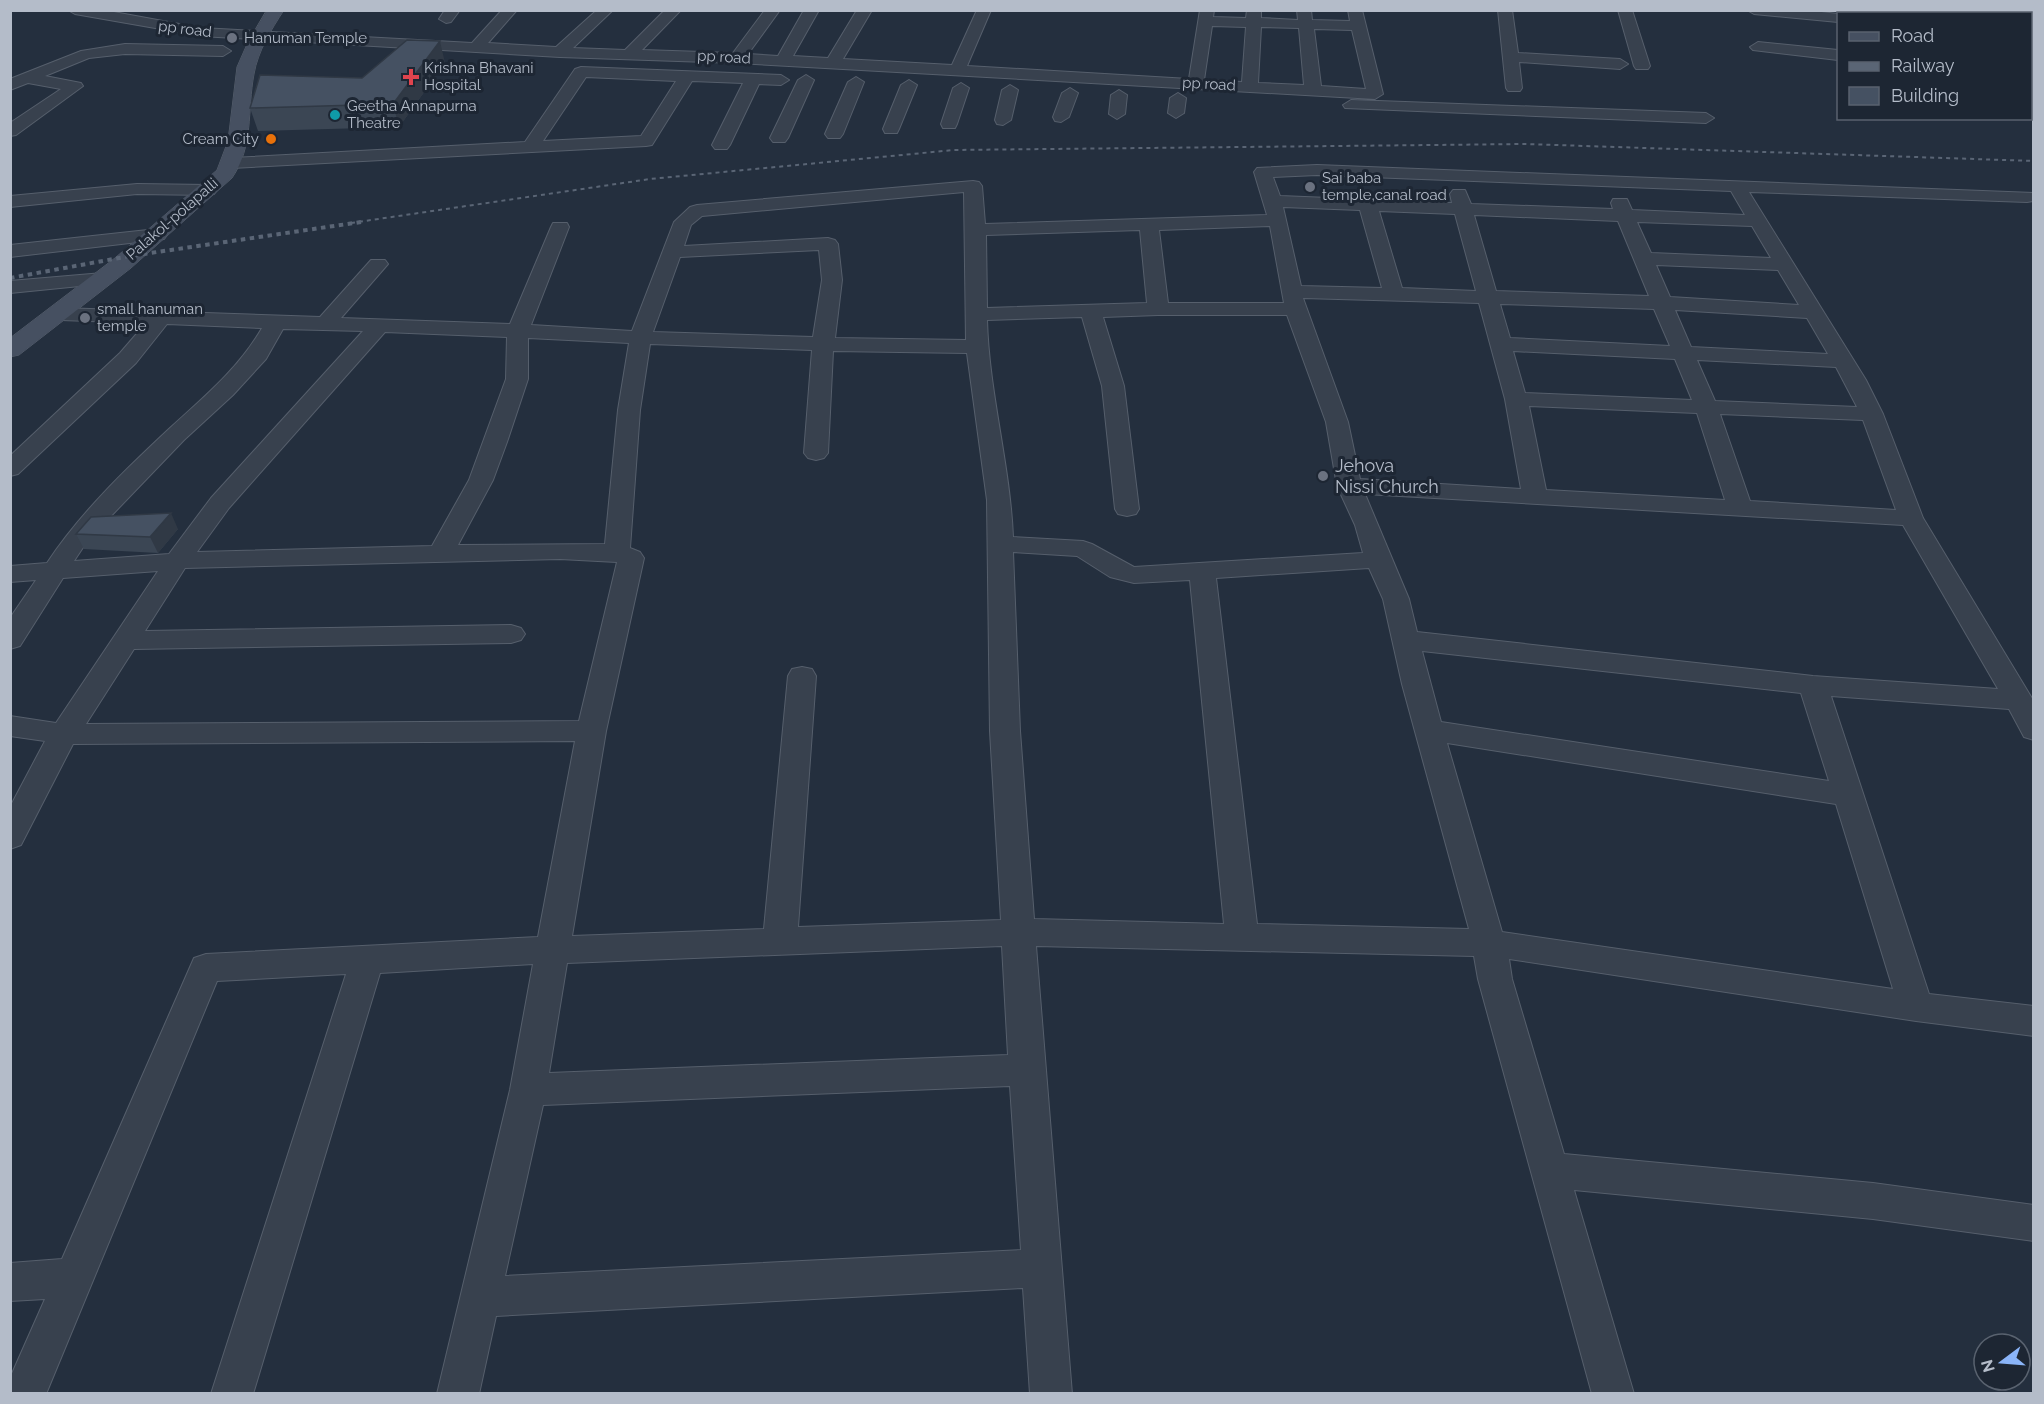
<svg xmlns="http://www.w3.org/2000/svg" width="2044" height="1404" viewBox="0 0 2044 1404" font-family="Raleway,sans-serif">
<rect width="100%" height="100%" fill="#242f3e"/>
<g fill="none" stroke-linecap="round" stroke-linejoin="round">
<defs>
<path id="street" d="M 68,10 L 103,10 L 201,28 L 472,43 L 502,10 L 517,10 L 488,43 L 556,47 L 597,10 L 613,10 L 573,48 L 625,50 L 665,10 L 681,10 L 642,50 L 733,53 L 765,10 L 780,10 L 748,54 L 778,56 L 804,10 L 819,10 L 793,56 L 828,58 L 857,10 L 872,10 L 843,59 L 952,65 L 977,10 L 991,10 L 967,66 L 1189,79 L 1200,10 L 1214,10 L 1213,17 L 1246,18 L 1247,10 L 1261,10 L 1261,18 L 1298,20 L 1297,10 L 1311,10 L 1312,20 L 1350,21 L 1348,10 L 1362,10 L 1383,94 L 1375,99 L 737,63 L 560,57 L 201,36 L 75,14 ZM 1212,26 L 1246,27 L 1242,82 L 1204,80 ZM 1261,27 L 1299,28 L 1304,85 L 1258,83 ZM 1314,29 L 1352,30 L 1366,89 L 1321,86 Z
M 445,10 L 460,10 L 451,22 L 446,23 L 439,19 Z
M 1498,10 L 1512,10 L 1518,53 L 1620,59 L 1628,64 L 1620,69 L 1519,62 L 1522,88 L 1520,91 L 1508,91 L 1506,88 Z
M 1618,10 L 1632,10 L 1650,66 L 1648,69 L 1636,69 L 1634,66 Z
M 1747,10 L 1805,10 L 1838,14 L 1838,22 L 1754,14 Z
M 1887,10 L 1901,10 L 1902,14 L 1888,14 Z
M 2030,31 L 2034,31 L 2034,41 L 2030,41 Z
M 1758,42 L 1838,50 L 1838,60 L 1753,50 L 1750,47 Z
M 125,44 L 223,46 L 231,51 L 223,56 L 125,54 L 89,58 L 45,76 L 81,83 L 83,86 L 16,135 L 10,136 L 10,123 L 61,89 L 28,83 L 10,90 L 10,79 L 81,51 Z
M 581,67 L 781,75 L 789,80 L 781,85 L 759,84 L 730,145 L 727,149 L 715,149 L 712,145 L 743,83 L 692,81 L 652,145 L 646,146 L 232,168 L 226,167 L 223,163 L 226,159 L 232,158 L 525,142 L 575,69 ZM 586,77 L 676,81 L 641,136 L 543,141 Z
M 2030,69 L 2034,69 L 2034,79 L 2030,79 Z
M 806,75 L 814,80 L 788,138 L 785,142 L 773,142 L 770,138 L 798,80 Z
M 856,77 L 864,82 L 843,134 L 840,138 L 828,138 L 825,134 L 848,82 Z
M 909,80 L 917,85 L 899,129 L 897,133 L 885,133 L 883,129 L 901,85 Z
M 961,83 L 969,88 L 957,124 L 955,128 L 943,128 L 941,124 L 953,88 Z
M 1010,85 L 1018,90 L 1011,120 L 1003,125 L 997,124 L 995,120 L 1002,90 Z
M 1070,88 L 1078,93 L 1069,117 L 1061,122 L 1055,121 L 1053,117 L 1062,93 Z
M 1119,90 L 1127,95 L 1125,114 L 1117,119 L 1109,114 L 1111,95 Z
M 1178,93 L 1186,98 L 1184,113 L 1176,118 L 1168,113 L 1170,98 Z
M 1351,100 L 1706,113 L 1714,118 L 1706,123 L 1345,108 L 1343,105 Z
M 1317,165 L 2034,193 L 2033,201 L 2027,202 L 1749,192 L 1866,380 L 1883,414 L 1923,518 L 2033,700 L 2034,740 L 2024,737 L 2009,709 L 1831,696 L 1929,994 L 2034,1006 L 2034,1036 L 1916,1021 L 1509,959 L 1512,979 L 1564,1154 L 1873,1183 L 2034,1205 L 2034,1241 L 1873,1219 L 1574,1190 L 1634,1394 L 1592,1394 L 1478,979 L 1474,956 L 1036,946 L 1072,1394 L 1030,1394 L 1023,1288 L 496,1316 L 479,1394 L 437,1394 L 510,1090 L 533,964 L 380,973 L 253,1394 L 211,1394 L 346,974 L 217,981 L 46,1394 L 10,1394 L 10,1378 L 45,1299 L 10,1301 L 10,1263 L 62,1259 L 194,958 L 206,954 L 538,937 L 575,741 L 73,744 L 21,845 L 10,849 L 10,807 L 45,741 L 10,736 L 10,716 L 56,723 L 158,571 L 63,578 L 20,646 L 10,649 L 10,618 L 36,580 L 10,582 L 10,566 L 47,563 C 80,513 126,469 170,428 C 204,397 239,368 262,328 L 167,324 L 136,363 L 18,474 L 10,476 L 10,456 L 120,353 L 146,323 L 61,320 L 54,318 L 51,314 L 54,310 L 61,308 L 320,317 L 371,260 L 385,260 L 388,264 L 341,318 L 510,324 L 551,227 L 553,223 L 567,223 L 569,227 L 531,325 L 632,331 L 674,222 L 690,207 L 697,205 L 973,181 L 979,182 L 982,186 L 985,224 L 1267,215 L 1254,172 L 1257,168 ZM 1317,175 L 1731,191 L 1745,215 L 1632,210 L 1627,199 L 1613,199 L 1611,203 L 1613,209 L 1471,204 L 1465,190 L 1453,190 L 1450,194 L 1452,203 L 1280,196 L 1273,177 ZM 964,192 L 966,340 L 835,338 L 842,280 L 838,244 L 835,240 L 828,238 L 684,246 L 691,225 L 702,216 ZM 1283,207 L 1360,210 L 1382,288 L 1301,286 ZM 1379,211 L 1455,214 L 1476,291 L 1402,288 ZM 1474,215 L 1618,221 L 1649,296 L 1496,291 ZM 1637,222 L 1752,226 L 1771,258 L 1651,253 ZM 1270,226 L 1284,303 L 1168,303 L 1159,230 ZM 1140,230 L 1147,303 L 987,308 L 986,235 ZM 819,250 L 822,280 L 813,337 L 653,332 L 680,257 ZM 1656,265 L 1778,270 L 1799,305 L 1670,297 ZM 1303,298 L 1479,303 L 1505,399 L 1521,489 L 1360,479 L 1348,422 ZM 1500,304 L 1654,309 L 1670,346 L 1510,338 ZM 1675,310 L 1807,318 L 1828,354 L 1691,347 ZM 1158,315 L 1287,315 L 1326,422 L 1337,486 L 1355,525 L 1363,553 L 1134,567 L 1092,544 L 1083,541 L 1013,537 C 1010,464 989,393 987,320 L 1082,317 L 1102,386 L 1115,509 L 1118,514 L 1127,516 L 1136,514 L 1139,509 L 1124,386 L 1103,317 ZM 283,329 L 363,331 L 211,498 L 169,554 L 74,561 L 88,540 L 184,440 L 233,395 L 266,359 ZM 385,332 L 507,337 L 506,379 L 469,480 L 432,546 L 197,552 L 229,508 ZM 528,338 L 629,343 L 618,410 L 605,544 L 458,545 L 493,480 L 507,442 L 528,379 ZM 650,344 L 812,350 L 804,453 L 808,458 L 816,460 L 824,458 L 828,453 L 833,351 L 967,353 L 987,500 L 990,731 L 1001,920 L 798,927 L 816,676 L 812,669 L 802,667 L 792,669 L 788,676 L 764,929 L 572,936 L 606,731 L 644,558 L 640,552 L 630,548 L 640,410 ZM 1513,351 L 1675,359 L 1692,400 L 1525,393 ZM 1697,360 L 1836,367 L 1857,407 L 1715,401 ZM 1529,406 L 1697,413 L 1725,500 L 1546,490 ZM 1720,414 L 1863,420 L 1896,510 L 1750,501 ZM 1365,494 L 1903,525 L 1998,689 L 1813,676 L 1417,632 L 1409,599 ZM 1013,552 L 1077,556 L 1110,577 L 1134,583 L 1190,580 L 1224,924 L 1034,919 L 1020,731 ZM 560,559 L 617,562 L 579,721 L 86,724 L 134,649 L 511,643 L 521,640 L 525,634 L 521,628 L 511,625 L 145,631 L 185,568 ZM 1369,568 L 1383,599 L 1402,684 L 1469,929 L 1257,924 L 1216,578 ZM 1422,651 L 1801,693 L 1829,781 L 1441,722 ZM 1447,743 L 1836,804 L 1893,989 L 1502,932 ZM 1002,946 L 1008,1055 L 549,1073 L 567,963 ZM 1010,1086 L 1021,1250 L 505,1276 L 543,1105 Z
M 137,184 L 208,185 L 214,186 L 217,190 L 214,194 L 208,195 L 137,194 L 10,207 L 10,196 Z
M 157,229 L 164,231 L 167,235 L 164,239 L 10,257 L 10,245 Z
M 103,273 L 110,275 L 113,279 L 110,283 L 10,293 L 10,281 Z"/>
<path id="secondary" d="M 267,10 L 284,10 C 271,30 258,51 254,74 C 247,111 254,146 232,178 L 131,268 L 19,355 L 10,357 L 10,338 L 115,258 L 217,170 L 228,141 L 237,67 L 248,42 Z"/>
</defs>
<use href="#street" stroke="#565f6c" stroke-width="2"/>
<use href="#secondary" stroke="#565f6c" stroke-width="1"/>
<use href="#street" fill="#38414e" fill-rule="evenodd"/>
<use href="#secondary" fill="#465061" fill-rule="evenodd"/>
<path stroke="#5a6575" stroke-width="2" stroke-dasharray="4 4" stroke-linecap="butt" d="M 351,223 L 650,179 L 954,150 L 1526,144 L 2034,161"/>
<path stroke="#5a6575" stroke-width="4" stroke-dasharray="4.5 4.5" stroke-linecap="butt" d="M 10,278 L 130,256 L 361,222"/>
</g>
<path fill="#3b4654" d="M 445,63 L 399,127 L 258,131 L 250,108 L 362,78 Z
M 178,529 L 158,553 L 84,549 L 76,534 Z"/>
<path fill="#303945" d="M 440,41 L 445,63 L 399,127 L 393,104 Z
M 171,513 L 178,529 L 158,553 L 150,537 Z"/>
<path fill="#455162" stroke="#303945" stroke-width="1.5" d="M 407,40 L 440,41 L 393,104 L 250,108 L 260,75 L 362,78 Z
M 171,513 L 150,537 L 76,534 L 91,517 Z"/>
<g fill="#6b7280" stroke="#1d2633" stroke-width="2">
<circle cx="232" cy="38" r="6"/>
<circle cx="1310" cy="187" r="6"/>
<circle cx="85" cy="318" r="6"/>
<circle cx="1323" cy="476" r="6"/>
</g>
<path fill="#e0444e" stroke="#1d2633" stroke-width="2" d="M408 68h6v6h6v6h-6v6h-6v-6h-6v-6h6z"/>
<circle fill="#0f9aa8" stroke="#1d2633" stroke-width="2" cx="335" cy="115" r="6"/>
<circle fill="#e8710a" stroke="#1d2633" stroke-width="2" cx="271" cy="139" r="6"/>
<g text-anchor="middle" stroke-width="6" stroke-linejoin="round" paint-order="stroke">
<g font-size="15" fill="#b4bcc9" stroke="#1d2633">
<text transform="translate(185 29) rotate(7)" y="5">pp road</text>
<text transform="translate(724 57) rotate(3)" y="5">pp road</text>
<text transform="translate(1209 84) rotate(3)" y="5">pp road</text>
<text transform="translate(172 219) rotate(-41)" y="5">Palakol-polapalli</text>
</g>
<g font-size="15" fill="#b4bcc9" stroke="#1d2633" text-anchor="start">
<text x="244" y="43">Hanuman Temple</text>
<text x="424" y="73">Krishna Bhavani<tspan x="424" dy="17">Hospital</tspan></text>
<text x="347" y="111">Geetha Annapurna<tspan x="347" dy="17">Theatre</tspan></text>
<text x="259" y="144" text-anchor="end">Cream City</text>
<text x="1322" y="183">Sai baba<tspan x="1322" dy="17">temple,canal road</tspan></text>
<text x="97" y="314">small hanuman<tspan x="97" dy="17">temple</tspan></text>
</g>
<g font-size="18" fill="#b4bcc9" stroke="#1d2633" text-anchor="start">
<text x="1335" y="472">Jehova<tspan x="1335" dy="21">Nissi Church</tspan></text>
</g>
</g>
<rect width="2044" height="1404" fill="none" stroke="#b4bcc9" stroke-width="24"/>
<rect x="1837" y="12" width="195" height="108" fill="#1d2633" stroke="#59626f" stroke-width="1.5"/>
<rect x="1849" y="32" width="30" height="9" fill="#465061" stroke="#59626f" stroke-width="1.5"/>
<text x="1891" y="42" font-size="18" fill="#b4bcc9">Road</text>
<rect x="1849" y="62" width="30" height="9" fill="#5a6575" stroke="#59626f" stroke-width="1.5"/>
<text x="1891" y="72" font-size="18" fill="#b4bcc9">Railway</text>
<rect x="1849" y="87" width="30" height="18" fill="#455162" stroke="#59626f" stroke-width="1.5"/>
<text x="1891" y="102" font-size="18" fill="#b4bcc9">Building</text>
<g transform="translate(2002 1362) rotate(254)"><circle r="28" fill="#1d2633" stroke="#59626f" stroke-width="1.5"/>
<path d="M0-4.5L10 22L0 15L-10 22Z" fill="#8ab4f8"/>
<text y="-9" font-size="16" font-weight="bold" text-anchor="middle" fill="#b4bcc9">N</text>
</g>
</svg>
